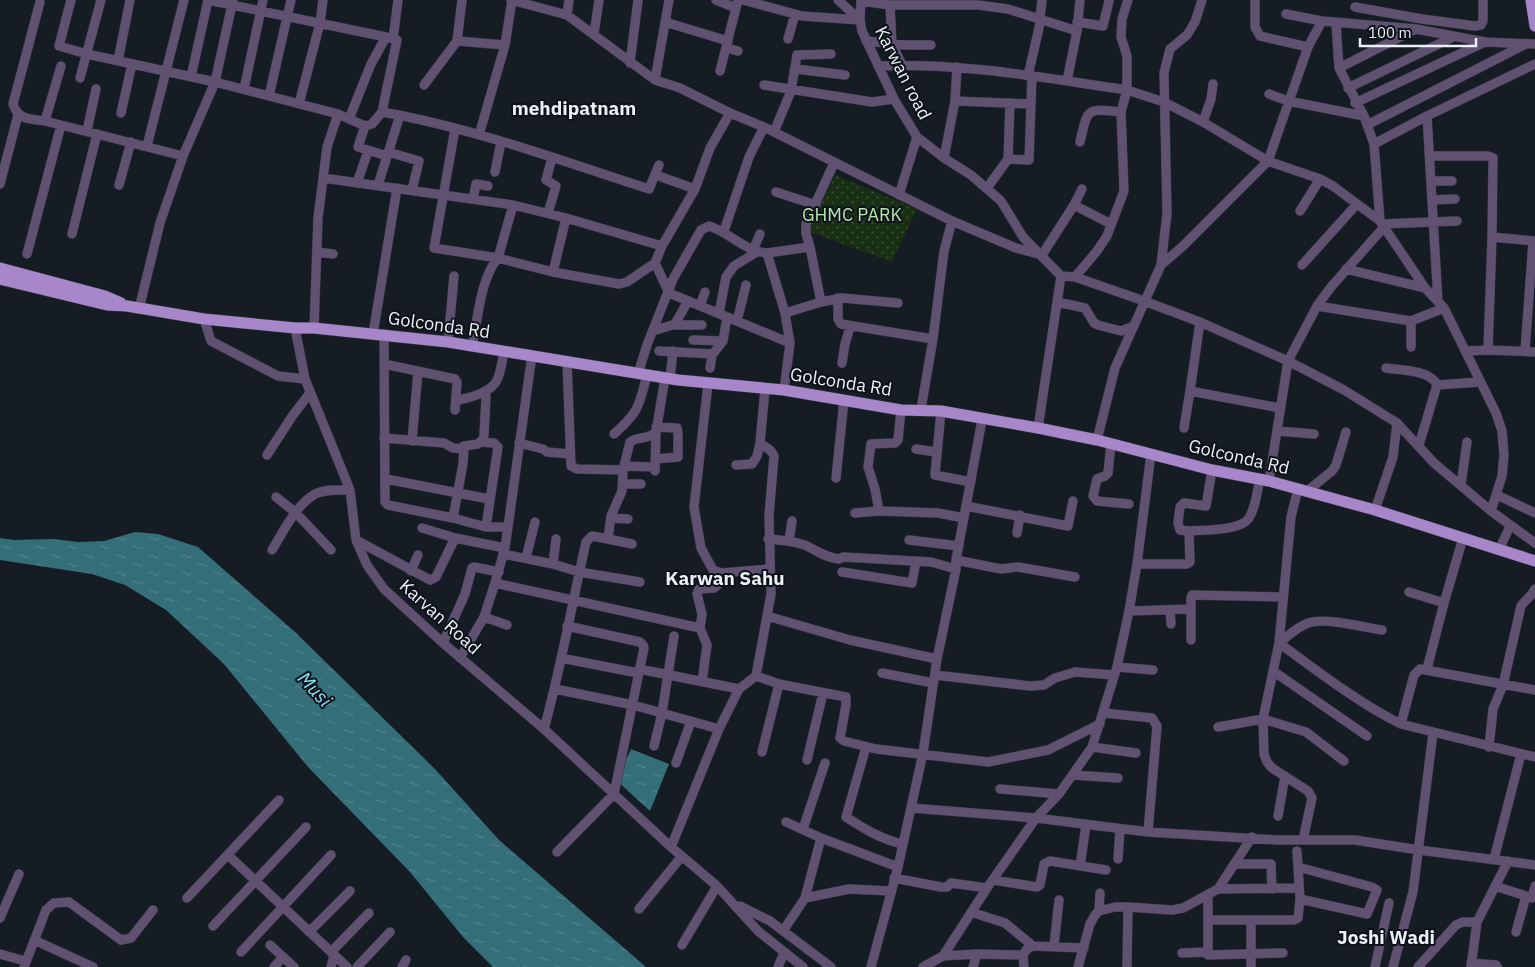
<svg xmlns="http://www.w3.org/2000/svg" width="1535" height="967" viewBox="0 0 1535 967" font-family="'IBM Plex Sans',sans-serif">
<defs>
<pattern id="park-dots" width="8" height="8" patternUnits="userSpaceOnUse" patternTransform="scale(1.25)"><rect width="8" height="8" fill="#182f13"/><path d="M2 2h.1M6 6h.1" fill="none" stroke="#3a4d36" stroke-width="1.8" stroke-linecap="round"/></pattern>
<pattern id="water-ripples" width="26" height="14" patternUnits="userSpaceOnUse" patternTransform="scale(1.25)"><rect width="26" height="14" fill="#346e78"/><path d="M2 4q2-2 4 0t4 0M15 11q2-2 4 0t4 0" fill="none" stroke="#52838c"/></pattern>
</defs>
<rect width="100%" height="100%" fill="#161c23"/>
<path fill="url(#park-dots)" d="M 835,175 L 917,209 L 892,262 L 808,231 Z"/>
<path fill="url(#water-ripples)" d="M 135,532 L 158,534 L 198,547 L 294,631 L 435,769 L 499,840 L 646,967 L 493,967 L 463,937 L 410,872 L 308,767 L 224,664 L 166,610 L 125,585 L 92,574 L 0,560 L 0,538 L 14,540 L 53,539 L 78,542 L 104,541 Z
M 631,749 L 669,764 L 650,811 L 617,781 Z"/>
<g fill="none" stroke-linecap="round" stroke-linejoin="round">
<defs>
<path id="minor" d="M 71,0 L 59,46 L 87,54 L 215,82 L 269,96 L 338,114 L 365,126 L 358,147 L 387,156
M 208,0 L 386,37
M 511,0 L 567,15 L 655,80 L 680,88 L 730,113 L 764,127 L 952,221 L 1016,248 L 1042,255
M 716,0 L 736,8
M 743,0 L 802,16 L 860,20
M 838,0 L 860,20
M 861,0 L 860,20 L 862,31 L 894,99 L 917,137 L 944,158 L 971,175 L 1001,201 L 1023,237 L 1061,276 L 1038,428
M 861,1 L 890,5 L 978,5 L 1008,9 L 1077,31
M 40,2 L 13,104 C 18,120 30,119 45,121
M 890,5 L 892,44 L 902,65
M 1355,7 L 1422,19 L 1475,26 L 1481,25 L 1483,21 L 1483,0
M 1286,14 L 1322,21
M 567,15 L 569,0
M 1040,18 L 1042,0
M 665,22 L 728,41
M 1077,22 L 1103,26 L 1109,1
M 1336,23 L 1339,68 L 1364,116 L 1374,144 L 1380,221
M 1416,29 L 1485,42 L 1535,44
M 594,34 L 599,0
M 393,39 L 398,0
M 788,39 L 795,14
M 457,41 L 505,45
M 866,41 L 905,45 L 931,45
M 1308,47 L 1322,21 L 1416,29 L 1339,68
M 726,48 L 738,51
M 118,61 L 130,0
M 630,63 L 638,0
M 61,66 L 45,121 L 183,156
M 878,66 C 961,62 1044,78 1127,90 L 1164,102 L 1203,122 L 1268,161 L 1320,179 L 1333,186 L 1380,221 L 1425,288 L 1444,308 L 1496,413 L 1502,431 L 1504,455 L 1502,476 L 1491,511
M 796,69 L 845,75
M 720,71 L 738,0
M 1028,76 L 1041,19
M 191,77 L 208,0
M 80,78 L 101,0
M 655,80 L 669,0
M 1067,81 L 1077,31 L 1080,0
M 424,85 L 457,41 L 462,0
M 764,85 L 872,102 L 894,99
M 1348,88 L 1453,37
M 244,89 L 263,0
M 1269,94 L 1288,101 L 1364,116
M 269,96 L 291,0
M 955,101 L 1031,104 L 1032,77
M 1355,103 L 1485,42
M 299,104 L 320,23 L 323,0
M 1121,112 L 1127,90 L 1127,56 L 1121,37 L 1122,19 L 1128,0
M 121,113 L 132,64
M 1427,116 L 1438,302
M 349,119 L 371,64 L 386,37 L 397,40 L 382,112
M 1203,122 L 1211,99 L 1213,84
M 1367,125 L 1526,44
M 365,126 L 372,124 L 382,112 C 473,128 562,161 649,189 L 659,165
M 455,129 L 434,248 L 498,258 L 513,205
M 87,131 L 96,89
M 774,132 L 791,91 L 797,55 L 831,54
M 479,135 L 505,45 L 512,0
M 1374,144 L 1427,116 L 1535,64
M 147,146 L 184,0
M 388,152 L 419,161 L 412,190
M 1430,156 L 1488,156 L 1493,158 L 1492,237
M 944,158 L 955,101 L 957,67
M 1008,159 L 1010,103
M 495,172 L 501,142
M 656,175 L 695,189
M 323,178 L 513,205 L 566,218 L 662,246
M 1431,181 L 1452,181
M 357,183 L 368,151
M 0,184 L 18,115
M 119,185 L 131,142
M 378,185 L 400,115
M 987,188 L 1008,159 L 1029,160 L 1031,104
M 776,192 L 816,205
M 899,195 L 917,137
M 473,199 L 476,184 L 488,186
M 1432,200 L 1455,199
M 1074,205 L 1111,224
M 1300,211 L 1320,179
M 548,213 L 556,186 L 546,180 L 552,158
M 1382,224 L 1457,221
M 724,231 L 749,157 L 764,127
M 72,234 L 97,134
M 810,247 L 806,234 L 806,224 L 834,163
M 753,250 L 760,234
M 317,252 L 333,254
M 767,253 L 810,247 L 821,302
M 27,254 L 61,125
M 1042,255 L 1074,205 L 1082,189
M 655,263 L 669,293 L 790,343
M 1161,265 L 1167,214 L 1164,73 L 1170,49 L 1187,35 L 1195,22 L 1202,0
M 1302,265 L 1357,204
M 1346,269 L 1425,288
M 553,272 L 566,218
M 1061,276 L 1075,277 L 1144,301 L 1200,322 L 1288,361 L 1344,390 L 1397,423 L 1434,463 L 1491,511 L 1535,543
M 1075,277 L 1097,251 L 1107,236 L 1124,191 L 1121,112 C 1086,108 1088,108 1080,142
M 838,298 L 838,319 L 841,324 L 933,339
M 1057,302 L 1085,308 L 1094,323 L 1098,325 L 1121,331 L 1134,326
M 700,306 L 705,292
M 1317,306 L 1331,287 L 1384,227
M 139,309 L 160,223 L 183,156 L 215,82 L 233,0
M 719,313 L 726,277 L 734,266 L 757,252
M 785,313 L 821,302 L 842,298 L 898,303
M 204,319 L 211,341 L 278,376 L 305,379 L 350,490 L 356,540 L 367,565 L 384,589 L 443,643 L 544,729 L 671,847 L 717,886 L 758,931 L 803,967
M 737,321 L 746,285
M 1411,321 L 1444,308
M 672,325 L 702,325
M 295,328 L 305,379
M 314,328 L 318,218 L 327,147 L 338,114
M 653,331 L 675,324 L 688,301
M 373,334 L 397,188
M 384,334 L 385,502 L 388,505 L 453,518 L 486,527 L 507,527
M 693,340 L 723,341
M 448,342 L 454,276
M 472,347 C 478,319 480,279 498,258 L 553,272 L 619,284 L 627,282 L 655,263 L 662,246 L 695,189 L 710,148 L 730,113
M 1488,350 L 1492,237 L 1535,241
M 659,351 L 713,354
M 1466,351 L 1488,350 L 1535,352
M 1525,351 L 1533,241
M 842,363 L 845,344 L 850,327
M 384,364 L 455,379 L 457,382 L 455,410
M 710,368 L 712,355 L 723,341 L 727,317
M 1386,368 C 1401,370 1431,370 1437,385 L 1480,382
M 638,374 L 647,345 L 673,279 L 701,230 L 709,226 C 729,232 746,252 767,253 L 785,313 L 790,343 L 784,390
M 670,379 L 673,351
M 708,384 L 694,507 L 701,548 L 713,570 L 721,573 L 769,569
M 1190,391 L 1200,322
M 456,401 C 469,397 490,394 497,380 C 501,372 502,361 504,352
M 921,409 L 933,339 L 944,251 L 952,221
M 941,411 L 935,475 L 971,482
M 1184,428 L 1190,391 L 1280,408
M 1277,431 L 1314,434
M 614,434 C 639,412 639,406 647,375
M 384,438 L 444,443 L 453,448 L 464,449
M 1097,440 L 1115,368 L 1161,265 L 1183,246 L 1268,161 L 1308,47 L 1260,36 L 1255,27 L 1255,0
M 412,441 L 418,371
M 480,442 L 494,443 L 498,447 L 486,527
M 519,443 L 543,449 L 547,452 L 570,454
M 1111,444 L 1108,473 L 1105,476 L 1097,479 L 1093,496 L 1097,501 L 1129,504
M 1419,445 L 1437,385
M 916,449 L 936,452
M 267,455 L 293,415 L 310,393
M 655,459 L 678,457 L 678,433 L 677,428 L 656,427
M 736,465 L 752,464 L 757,456 L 760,443
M 624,466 L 655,467
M 623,470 L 630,442 C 638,436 648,440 656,432 L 665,378
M 655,471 L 656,432
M 836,478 L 844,400
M 386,479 L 489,499
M 1269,481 L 1288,361 L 1317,306 L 1411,321 L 1411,347
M 623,484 L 641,484
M 1461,485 L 1467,442
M 1298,489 L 1291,517 L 1279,643 L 1263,719 L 1264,754 L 1267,762 L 1272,768 L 1308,791 L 1312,798 L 1303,840
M 1306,492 L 1332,471 L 1336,465 L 1346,432
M 1497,495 L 1535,513
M 276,497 L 295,512 L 331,550
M 966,506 L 1068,526 L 1073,501
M 1375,510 L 1393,457 L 1397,423
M 879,511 L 938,513 L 964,518
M 855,513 L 879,511 L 875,489 L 868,467 L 871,444 L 895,443 L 898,440 L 901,410
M 453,518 L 463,464 L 464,446 L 478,444 L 483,439 L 484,435 L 486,397 L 485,391
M 611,518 L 628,519
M 422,528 L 455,538 L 505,548
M 1189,531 L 1180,530 L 1178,523 L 1180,507 L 1184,503 L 1206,506 L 1212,470
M 1017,533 L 1020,515
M 608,539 L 632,544
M 768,539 C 781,540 795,541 807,546 C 819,552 825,557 839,559 L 843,557 L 931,562 L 956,569
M 356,540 L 430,580 L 436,577 L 455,538
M 909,540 L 959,546
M 789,541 L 792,521
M 272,550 C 283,532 296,505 315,494 C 325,489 339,490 350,490
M 1499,550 L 1510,526
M 503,554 L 553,564 L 579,572 L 640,582
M 526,558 L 535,522
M 956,560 L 1001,569 L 1018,567 L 1075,577
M 553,564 L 556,539
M 1137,564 L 1187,564 L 1190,562 L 1189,531 C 1204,530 1241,531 1249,518 C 1256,507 1257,491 1260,479
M 411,571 L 418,555
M 842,572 L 912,583 L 916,561
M 495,583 L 700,628 L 707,645 L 702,682
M 1409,592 L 1444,603 L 1427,669
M 1444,603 L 1463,538
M 1170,610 L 1171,624
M 1129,611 L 1191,609
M 767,616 L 850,640 L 937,659
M 484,617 L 507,625
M 700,628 L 702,614 L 697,594 L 699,589 L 714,588 L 717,586 L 716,572
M 1382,630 C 1363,627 1325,617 1308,623 C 1297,627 1288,636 1279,643 C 1316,670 1360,704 1401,724 L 1535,757
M 1191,640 L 1191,598 L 1192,595 L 1283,597
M 443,643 L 465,594 L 472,568 L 474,567 L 499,572
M 460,658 L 484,617 L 495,583 L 505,548 L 532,355
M 561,658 L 638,673
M 1117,667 L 1153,670
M 639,669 L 739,689
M 1273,671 L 1367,736
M 882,673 L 933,683
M 935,675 L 1030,686 L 1044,685 L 1055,678 L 1075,672 L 1114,675
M 756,676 L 779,684 L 846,697 L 846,705 L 840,738 L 844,741 L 876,749 L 988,762 L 1048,750 L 1100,724
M 555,689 L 633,705 L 719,729
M 1104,713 L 1152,718 L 1157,726 L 1148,832
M 1401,724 L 1414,675 L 1420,669 L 1535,690
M 1218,727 L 1263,719 L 1306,732 L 1344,761
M 544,729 C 561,668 572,604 586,542 L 592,536 L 608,539 L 611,516 L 622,491 L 623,470 L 577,469 L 571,466 L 567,361
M 654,746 L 662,713 L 674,636
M 866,747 L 846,817 C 863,828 882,840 903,844
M 1092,747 L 1136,753
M 1489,747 L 1493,709 L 1503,685 L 1521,606 C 1526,599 1531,597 1535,589
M 762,752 L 779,684
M 807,760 L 823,693
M 676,763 L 691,721
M 1073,775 L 1118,778
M 1000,789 L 1059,794
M 911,808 L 1036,818 L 1148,832 L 1277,840 L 1355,840 L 1419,850 L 1535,865
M 1278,816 L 1285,776
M 786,822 L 821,838 L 898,867
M 803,829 L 825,763
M 671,847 L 719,729 L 739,689 L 756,676 L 771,594 L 769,516 L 774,456 L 771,451 L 760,443 L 765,389
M 557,852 L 614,794 L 644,648 L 643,645 L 640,642 L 567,626
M 228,855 L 347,967
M 1118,859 L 1120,829
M 1494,859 L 1521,754
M 1234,864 L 1271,864 L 1272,889
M 1080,866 L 1086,825
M 1298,867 L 1372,887 L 1377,890 L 1367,914 L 1300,899
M 894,878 L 941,887 L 947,887 L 951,883 L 987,888
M 993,880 L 1037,887 L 1040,885 L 1044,864 L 1050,861 L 1106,870
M 1495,886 L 1532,898 L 1535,886
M 1218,889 L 1299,888
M 187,898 L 279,800
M 805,898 L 821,838
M 740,906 L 770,921 L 831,967
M 639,909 L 682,856
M 1099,911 L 1100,893
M 971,912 L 1005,923 L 1033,946
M 0,918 L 19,874
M 1209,920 L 1294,920 L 1298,918 L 1300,899 L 1297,851
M 213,926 L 306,827
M 783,931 L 805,898 L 849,889 L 891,891
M 309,932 L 350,891
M 1516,932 L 1526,896
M 34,940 L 93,967
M 270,945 L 294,967
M 682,945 L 717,886
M 1054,946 L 1059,900
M 241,952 L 331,855
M 331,952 L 369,913
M 1208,952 L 1208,955 L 1283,953
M 1182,953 L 1208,952 L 1208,896
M 0,954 L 25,961
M 1023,955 L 1024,967
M 943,956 L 977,954 L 1023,955 L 1027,949 L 1033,946 L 1084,948
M 1471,963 L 1496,965 L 1497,967
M 24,967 L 46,910 L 54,903 L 69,902 L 121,940 L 131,938 L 153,910
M 274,967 L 283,957
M 331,967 L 334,955
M 357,967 L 390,932
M 402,967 L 406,960
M 778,967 L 784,953
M 871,967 L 898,867 L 923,753 L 937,659 L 956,569 L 956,560 L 982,420
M 923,967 L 943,956 L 987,888 L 1036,818 L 1059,794 L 1092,747 L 1117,667 L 1129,611 L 1137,564 L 1151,454
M 973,967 L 977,954
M 1078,967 L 1090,924 L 1095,915 L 1099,911 L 1115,907 L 1128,907 L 1172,910 L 1183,908 L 1218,889 L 1252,837
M 1127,967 L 1128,907
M 1251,967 L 1251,921
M 1375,967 L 1389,903
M 1393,967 L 1413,892 L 1433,733
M 1418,967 L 1456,925 L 1463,922 L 1477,922 L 1508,861
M 1471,967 L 1477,922"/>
<path id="major" d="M 1531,0 L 1535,26
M 0,268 L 105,296 L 121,303
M 0,279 L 107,305 L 127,306 L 204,319 L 295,328 L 314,328 L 448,342 L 678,380 L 784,390 L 901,410 L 941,411 L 1038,428 L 1097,440 L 1212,470 L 1269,481 L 1375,510 L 1535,561"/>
</defs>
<use href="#minor" stroke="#343a40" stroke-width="10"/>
<use href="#major" stroke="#343a40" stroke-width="12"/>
<use href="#minor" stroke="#605171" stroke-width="9"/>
<use href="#major" stroke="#a786ca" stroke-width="11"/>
</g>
<g text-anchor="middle" stroke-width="4" stroke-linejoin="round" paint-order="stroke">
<g font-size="18" fill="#ebf0f5" stroke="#0d121a">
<text transform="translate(903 73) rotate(63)" y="6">Karwan road</text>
<text transform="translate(439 325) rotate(8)" y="6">Golconda Rd</text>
<text transform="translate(841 382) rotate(9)" y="6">Golconda Rd</text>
<text transform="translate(1239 457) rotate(13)" y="6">Golconda Rd</text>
<text transform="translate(440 617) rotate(42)" y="6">Karvan Road</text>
</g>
<g font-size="18" fill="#b6e6ac" stroke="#0d121a">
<text x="852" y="221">GHMC PARK</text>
</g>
<g font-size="19" font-weight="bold" fill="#ebf0f5" stroke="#0d121a">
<text x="574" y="115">mehdipatnam</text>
<text x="725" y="585">Karwan Sahu</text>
<text x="1386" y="944">Joshi Wadi</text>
</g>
<g font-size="19" font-style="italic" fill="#83e0f1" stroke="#0d121a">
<text transform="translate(315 689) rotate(47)" y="7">Musi</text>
</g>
</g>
<path d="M1360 38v8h116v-8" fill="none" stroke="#ebf0f5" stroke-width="2.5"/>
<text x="1368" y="38" font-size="15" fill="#ebf0f5" stroke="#0d121a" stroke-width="4" paint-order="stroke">100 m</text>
</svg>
